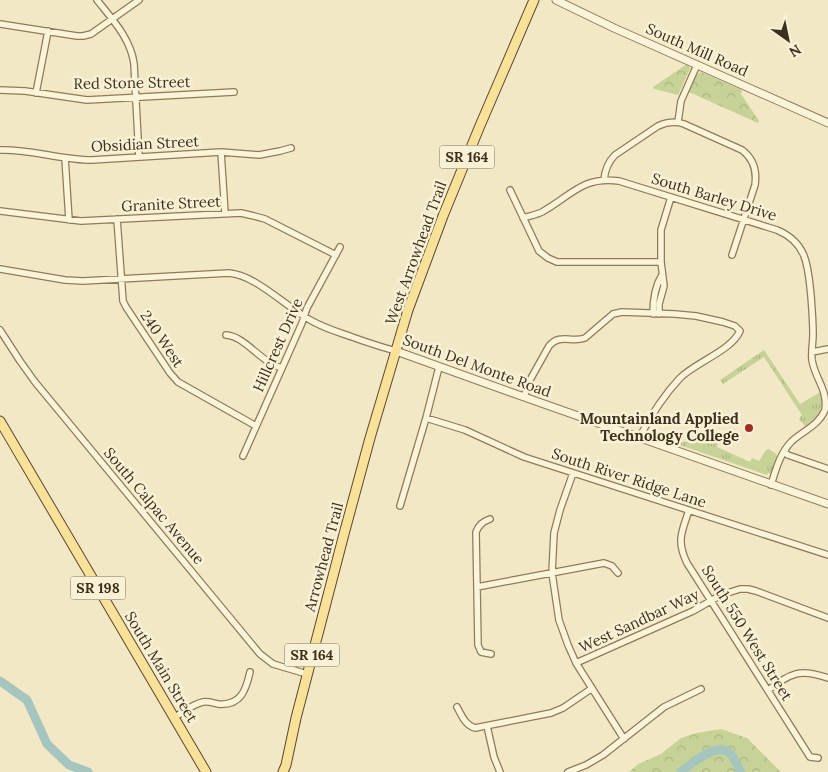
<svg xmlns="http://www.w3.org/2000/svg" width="828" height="772" viewBox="0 0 828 772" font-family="Lora,serif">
<defs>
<pattern id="grass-tufts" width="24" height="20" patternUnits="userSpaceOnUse" patternTransform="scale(1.25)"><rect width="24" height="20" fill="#c7d297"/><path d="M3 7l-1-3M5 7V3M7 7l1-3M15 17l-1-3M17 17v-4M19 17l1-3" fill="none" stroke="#acb582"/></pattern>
<pattern id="forest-crowns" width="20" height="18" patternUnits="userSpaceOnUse" patternTransform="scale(1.25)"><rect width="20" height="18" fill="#c7d297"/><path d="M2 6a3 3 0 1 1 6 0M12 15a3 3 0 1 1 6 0" fill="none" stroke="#acb582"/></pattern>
</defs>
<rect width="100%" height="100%" fill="#f2e8c5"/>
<path fill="url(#grass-tufts)" d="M 764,350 L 800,404 L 822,391 C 823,409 820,416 805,426 L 799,419 L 802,415 L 764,357 L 723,384 L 720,380 Z
M 715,438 L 719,439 L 717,447 L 750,462 L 752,458 L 759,461 L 766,450 L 769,449 L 776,454 L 777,457 L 771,474 L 768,473 L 767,475 L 680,445 L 681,442 Z"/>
<path fill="url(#forest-crowns)" d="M 687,64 L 690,68 L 689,71 L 678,95 L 654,89 L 653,87 Z
M 701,72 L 742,90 L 741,94 L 759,121 L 758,123 L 689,92 C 692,85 694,74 701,72 Z
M 721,729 L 747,738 L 781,772 L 629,772 L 638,764 L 661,754 L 681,738 L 697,733 Z"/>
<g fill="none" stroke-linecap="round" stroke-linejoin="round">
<path stroke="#a7c5bf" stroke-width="9" d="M 0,681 L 27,700 L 47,744 L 69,765 L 88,772
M 681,772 C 691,764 718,740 731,754 C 734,758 738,767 741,772"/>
<defs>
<path id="minor" d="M 97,0 C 112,19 131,39 134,64 L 139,157
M 0,24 L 77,36 L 83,36 L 91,34 L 139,0
M 0,90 L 25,91 L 87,100 L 234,92
M 36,93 L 48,31
M 678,122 L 681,101 L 697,65
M 0,150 C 31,149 61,160 92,160 L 221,152 L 259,155 L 280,151 L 291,148
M 221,152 L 225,213
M 65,158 L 69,220
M 604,180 C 605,169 608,162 615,155 L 658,126 C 667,122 675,121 684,124 L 742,150 C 754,159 757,171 755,185 L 732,255
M 510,190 L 539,251 L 548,258 L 557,262 L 661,262
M 0,211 L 81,221 L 241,213 L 254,216 L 265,219 L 336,255
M 523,218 C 529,216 536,215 542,212 C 571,196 582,176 619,181 L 777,230 C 808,243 808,267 811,296 C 812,309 813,321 813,334 C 813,343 811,352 812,360 C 815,379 828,389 825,410 C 819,425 803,431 792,441 C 780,453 776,469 771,485
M 117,219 L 123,301 L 126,307 L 170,373 L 178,382 L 256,426
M 0,269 L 65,280 L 83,281 L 229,273 C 256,275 287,308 312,321 C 324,328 338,332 352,337 C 366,342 381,347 396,351
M 653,314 C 653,301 655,286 662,275
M 659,314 L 659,304 L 664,286 L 661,262 L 661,230 L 671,197
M 0,330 L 20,361 L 35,382 L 260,654 L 273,664 L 307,674
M 226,335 C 245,336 261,363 282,368
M 812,352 L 828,349
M 524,397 L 530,380 L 549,346 C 560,333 571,343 585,338 L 613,314 L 622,312 L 675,314 L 696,316 L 723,322 L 735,326 L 740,331 C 731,351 696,362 680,378 C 664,395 650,417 639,438
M 426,418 L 465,430 L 524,457 L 828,555
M 784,452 L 788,455 L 828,469
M 243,456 L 302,323 L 307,308 L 340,247
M 573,473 L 560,510 L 554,533 L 552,573 L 559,620 L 568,645 L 576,663 L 624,739
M 400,506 L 426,418 L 439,367
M 689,510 C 682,532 676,540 687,563 L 810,757 L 818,758
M 490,519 C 482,522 479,525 476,532 L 478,645 L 481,652 L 491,654
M 477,587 L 604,563 L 612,566 L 618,573
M 576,663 L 693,611 L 721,595 L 740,589 L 748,589 L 756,591 L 828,618
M 768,690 C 792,673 799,668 828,678
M 457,707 C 462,716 465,725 475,728 L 551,713 L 563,708 L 591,689
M 175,717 C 183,712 193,704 203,702 C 208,701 213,703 218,704 C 241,706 246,690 250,672
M 487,726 L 494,757 L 500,772
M 568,772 L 586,765 L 603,755 L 664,707 L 701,689"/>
<path id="tertiary" d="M 556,0 L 614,28 L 828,123
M 396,351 L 510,392 L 828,504"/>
<path id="primary" d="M 0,421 L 206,772
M 283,772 L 286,765 L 296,718 L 344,534 L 370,438 L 408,310 L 443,216 L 479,128 L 534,0"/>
</defs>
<use href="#minor" stroke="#8f7a59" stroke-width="8"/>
<use href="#tertiary" stroke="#8f7a59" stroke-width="9"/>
<use href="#primary" stroke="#5d472d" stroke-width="11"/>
<use href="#minor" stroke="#fcf4d9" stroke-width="5.5"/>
<use href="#tertiary" stroke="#fcf4d9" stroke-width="7"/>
<use href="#primary" stroke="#f8e29a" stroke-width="9"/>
</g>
<circle fill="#a42b23" stroke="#f9f1d5" stroke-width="2" cx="749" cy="428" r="5"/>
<g text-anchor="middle" stroke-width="5" stroke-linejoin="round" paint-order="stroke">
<g fill="#f9f1d5" stroke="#766a55" stroke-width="1">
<rect x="439.5" y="145.5" width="55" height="23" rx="4"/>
<rect x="70.5" y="576.5" width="55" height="23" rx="4"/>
<rect x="284.5" y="643.5" width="55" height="23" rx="4"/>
</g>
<g font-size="14" font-weight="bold" fill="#3e301e">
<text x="467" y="162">SR 164</text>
<text x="98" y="593">SR 198</text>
<text x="312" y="660">SR 164</text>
</g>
<g font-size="15" fill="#3e301e" stroke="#f9f1d5">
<text transform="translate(697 50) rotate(24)" y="5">South Mill Road</text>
<text transform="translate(132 83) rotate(-1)" y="5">Red Stone Street</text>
<text transform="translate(145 144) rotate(-3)" y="5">Obsidian Street</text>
<text transform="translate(714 197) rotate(17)" y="5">South Barley Drive</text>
<text transform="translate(171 204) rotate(-3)" y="5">Granite Street</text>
<text transform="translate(416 253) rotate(-70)" y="5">West Arrowhead Trail</text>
<text transform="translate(162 339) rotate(56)" y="5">240 West</text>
<text transform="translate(278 345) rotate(-66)" y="5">Hillcrest Drive</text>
<text transform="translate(477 366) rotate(20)" y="5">South Del Monte Road</text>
<text transform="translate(629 478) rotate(18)" y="5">South River Ridge Lane</text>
<text transform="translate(154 506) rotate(50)" y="5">South Calpac Avenue</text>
<text transform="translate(324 557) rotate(-75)" y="5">Arrowhead Trail</text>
<text transform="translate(639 621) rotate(-25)" y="5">West Sandbar Way</text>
<text transform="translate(747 633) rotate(58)" y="5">South 550 West Street</text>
<text transform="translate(161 667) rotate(59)" y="5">South Main Street</text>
</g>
<g font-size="15" font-weight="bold" fill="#3e301e" stroke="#f9f1d5" text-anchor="end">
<text x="739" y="424">Mountainland Applied<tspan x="739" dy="17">Technology College</tspan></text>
</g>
</g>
<g transform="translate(788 40) rotate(147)" stroke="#f9f1d5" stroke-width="4" paint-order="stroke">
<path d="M0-4L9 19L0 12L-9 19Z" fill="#3e301e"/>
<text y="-8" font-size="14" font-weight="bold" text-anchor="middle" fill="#3e301e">N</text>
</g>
</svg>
